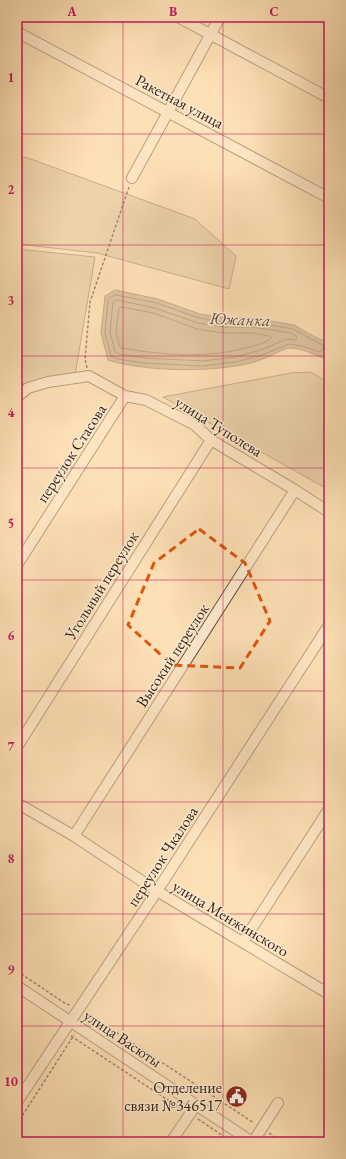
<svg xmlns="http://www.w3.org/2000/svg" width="346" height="1159" viewBox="0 0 346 1159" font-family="'EB Garamond',serif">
<rect width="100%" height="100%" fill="#fee0b6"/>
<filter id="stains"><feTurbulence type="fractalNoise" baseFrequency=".005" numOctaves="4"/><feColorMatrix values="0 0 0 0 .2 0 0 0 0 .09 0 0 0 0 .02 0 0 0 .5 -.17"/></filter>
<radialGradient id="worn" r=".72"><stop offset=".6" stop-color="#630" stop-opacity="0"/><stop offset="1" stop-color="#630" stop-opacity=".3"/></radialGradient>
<path fill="#dcc09b" stroke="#8a715a" d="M 17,156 L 28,158 L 195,219 L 236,256 L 229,289 L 97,253 L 17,244 Z
M 17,249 L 95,257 L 75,375 L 28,384 L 17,383 Z
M 310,372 L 329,383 L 329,490 L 163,397 L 291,373 Z"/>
<path fill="#ba9f81" stroke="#866d57" d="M 115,290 L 158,299 L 200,314 L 225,318 L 253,318 L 294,325 L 317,338 L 329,343 L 329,347 L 323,358 C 313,354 301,348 290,348 C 283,348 272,356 265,358 C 256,362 245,365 235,366 C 198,372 144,371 108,360 L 101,333 L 105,296 Z"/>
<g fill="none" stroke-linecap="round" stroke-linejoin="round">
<path stroke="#78604d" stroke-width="1" d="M 116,295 L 157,303 L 199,318 L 224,322 L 253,322 L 293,329 L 323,345 L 324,347 L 320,352 L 302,346 L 289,344 L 262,355 L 236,362 L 202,366 L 144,363 L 118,359 L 111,356 L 105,333 L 108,299 Z
M 117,300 L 155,308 L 198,323 L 224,327 L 252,327 L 291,333 L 296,336 L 297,338 L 295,340 L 287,339 L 261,350 L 235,357 L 203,361 L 145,358 L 119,354 L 115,352 L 110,332 L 113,302 Z
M 121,307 L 154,313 L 197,329 L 223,333 L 252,333 L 270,336 L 271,338 C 266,343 256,345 249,347 C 208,359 163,355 121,348 L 120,347 L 116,332 L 119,308 Z"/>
<defs>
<path id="minor" d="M 178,17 L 329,98
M 17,32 L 329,198
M 132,178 L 220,17
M 17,397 L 28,388 L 48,382 L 89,376 L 125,396 L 146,400 L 195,425 L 211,440 L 295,490 L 329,512
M 17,565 L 125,396
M 17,747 L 211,440
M 17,803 L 74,836 L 157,891 L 329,994
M 74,836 L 295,490
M 243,942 L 329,809
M 17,986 L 252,1142
M 17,1102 L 157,891 L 329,625
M 171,1142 L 196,1105
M 253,1142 L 278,1103"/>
</defs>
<use href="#minor" stroke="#695240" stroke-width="12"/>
<path stroke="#372219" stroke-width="1.5" stroke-dasharray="3 2" stroke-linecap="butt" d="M 87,368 L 85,359 L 90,302 L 129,187
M 17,971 L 66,1004 L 71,1005
M 87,1013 L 254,1123
M 84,1020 L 89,1014
M 71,1036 L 183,1110
M 198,1119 L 232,1142
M 17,1124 L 74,1035
M 269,1133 L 282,1142"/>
<use href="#minor" stroke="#feebd0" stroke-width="10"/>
</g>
<path d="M0 0H346V1159H0ZM 199,529 L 245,563 L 270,621 L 240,668 L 172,665 L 128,625 L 154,563 Z" fill="#fee0b6" fill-opacity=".55" fill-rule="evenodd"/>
<path fill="none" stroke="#df560d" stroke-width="3" stroke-dasharray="8 5" stroke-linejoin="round" d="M 199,529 L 245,563 L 270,621 L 240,668 L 172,665 L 128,625 L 154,563 Z"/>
<path fill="none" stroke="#c2185b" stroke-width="1" stroke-opacity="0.55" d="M 123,17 L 123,1142M 223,17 L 223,1142M 17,134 L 329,134M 17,245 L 329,245M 17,356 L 329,356M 17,468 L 329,468M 17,580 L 329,580M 17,691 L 329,691M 17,802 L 329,802M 17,914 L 329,914M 17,1026 L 329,1026"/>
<defs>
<symbol id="civic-disc" viewBox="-11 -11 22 22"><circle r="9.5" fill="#8f2418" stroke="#feebd0"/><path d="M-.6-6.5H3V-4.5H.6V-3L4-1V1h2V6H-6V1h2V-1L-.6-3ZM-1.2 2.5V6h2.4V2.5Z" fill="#fff"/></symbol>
</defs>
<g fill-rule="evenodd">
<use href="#civic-disc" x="224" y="1084" width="25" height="25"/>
</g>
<g text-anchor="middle" stroke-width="3" stroke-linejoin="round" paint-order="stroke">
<g font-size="16" fill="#372219" stroke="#feebd0">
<text transform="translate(180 101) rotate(28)" y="6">Ракетная улица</text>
<text transform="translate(219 426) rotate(32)" y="6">улица Туполева</text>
<text transform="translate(71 453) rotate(-57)" y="6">переулок Стасова</text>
<text transform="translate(101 585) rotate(-58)" y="6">Угольный переулок</text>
<text transform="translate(172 655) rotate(-57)" y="6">Высокий переулок</text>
<text transform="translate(162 856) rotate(-57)" y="6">переулок Чкалова</text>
<text transform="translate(231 918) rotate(31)" y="6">улица Менжинского</text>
<text transform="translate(123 1038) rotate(34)" y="6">улица Васюты</text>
</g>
<g font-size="16" fill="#372219" stroke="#feebd0" text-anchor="end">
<text x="222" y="1093">Отделение<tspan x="222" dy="18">связи №346517</tspan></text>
</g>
<g font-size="17" font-style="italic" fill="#654e3d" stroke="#feebd0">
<text transform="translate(240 319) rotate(2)" y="6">Южанка</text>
</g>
</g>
<rect width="346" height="1159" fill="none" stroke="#fee0b6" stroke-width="44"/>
<rect x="22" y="22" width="302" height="1115" fill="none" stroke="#c2185b" stroke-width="1.5"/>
<g font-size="13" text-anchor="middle" font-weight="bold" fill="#c2185b">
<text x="72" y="16">A</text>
<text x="173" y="16">B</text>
<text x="274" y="16">C</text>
<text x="11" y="82">1</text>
<text x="11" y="194">2</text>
<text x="11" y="305">3</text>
<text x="11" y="417">4</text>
<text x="11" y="528">5</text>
<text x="11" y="640">6</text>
<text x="11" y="751">7</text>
<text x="11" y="863">8</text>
<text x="11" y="974">9</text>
<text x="11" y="1086">10</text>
</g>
<rect width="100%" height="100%" filter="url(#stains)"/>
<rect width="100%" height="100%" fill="url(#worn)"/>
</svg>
